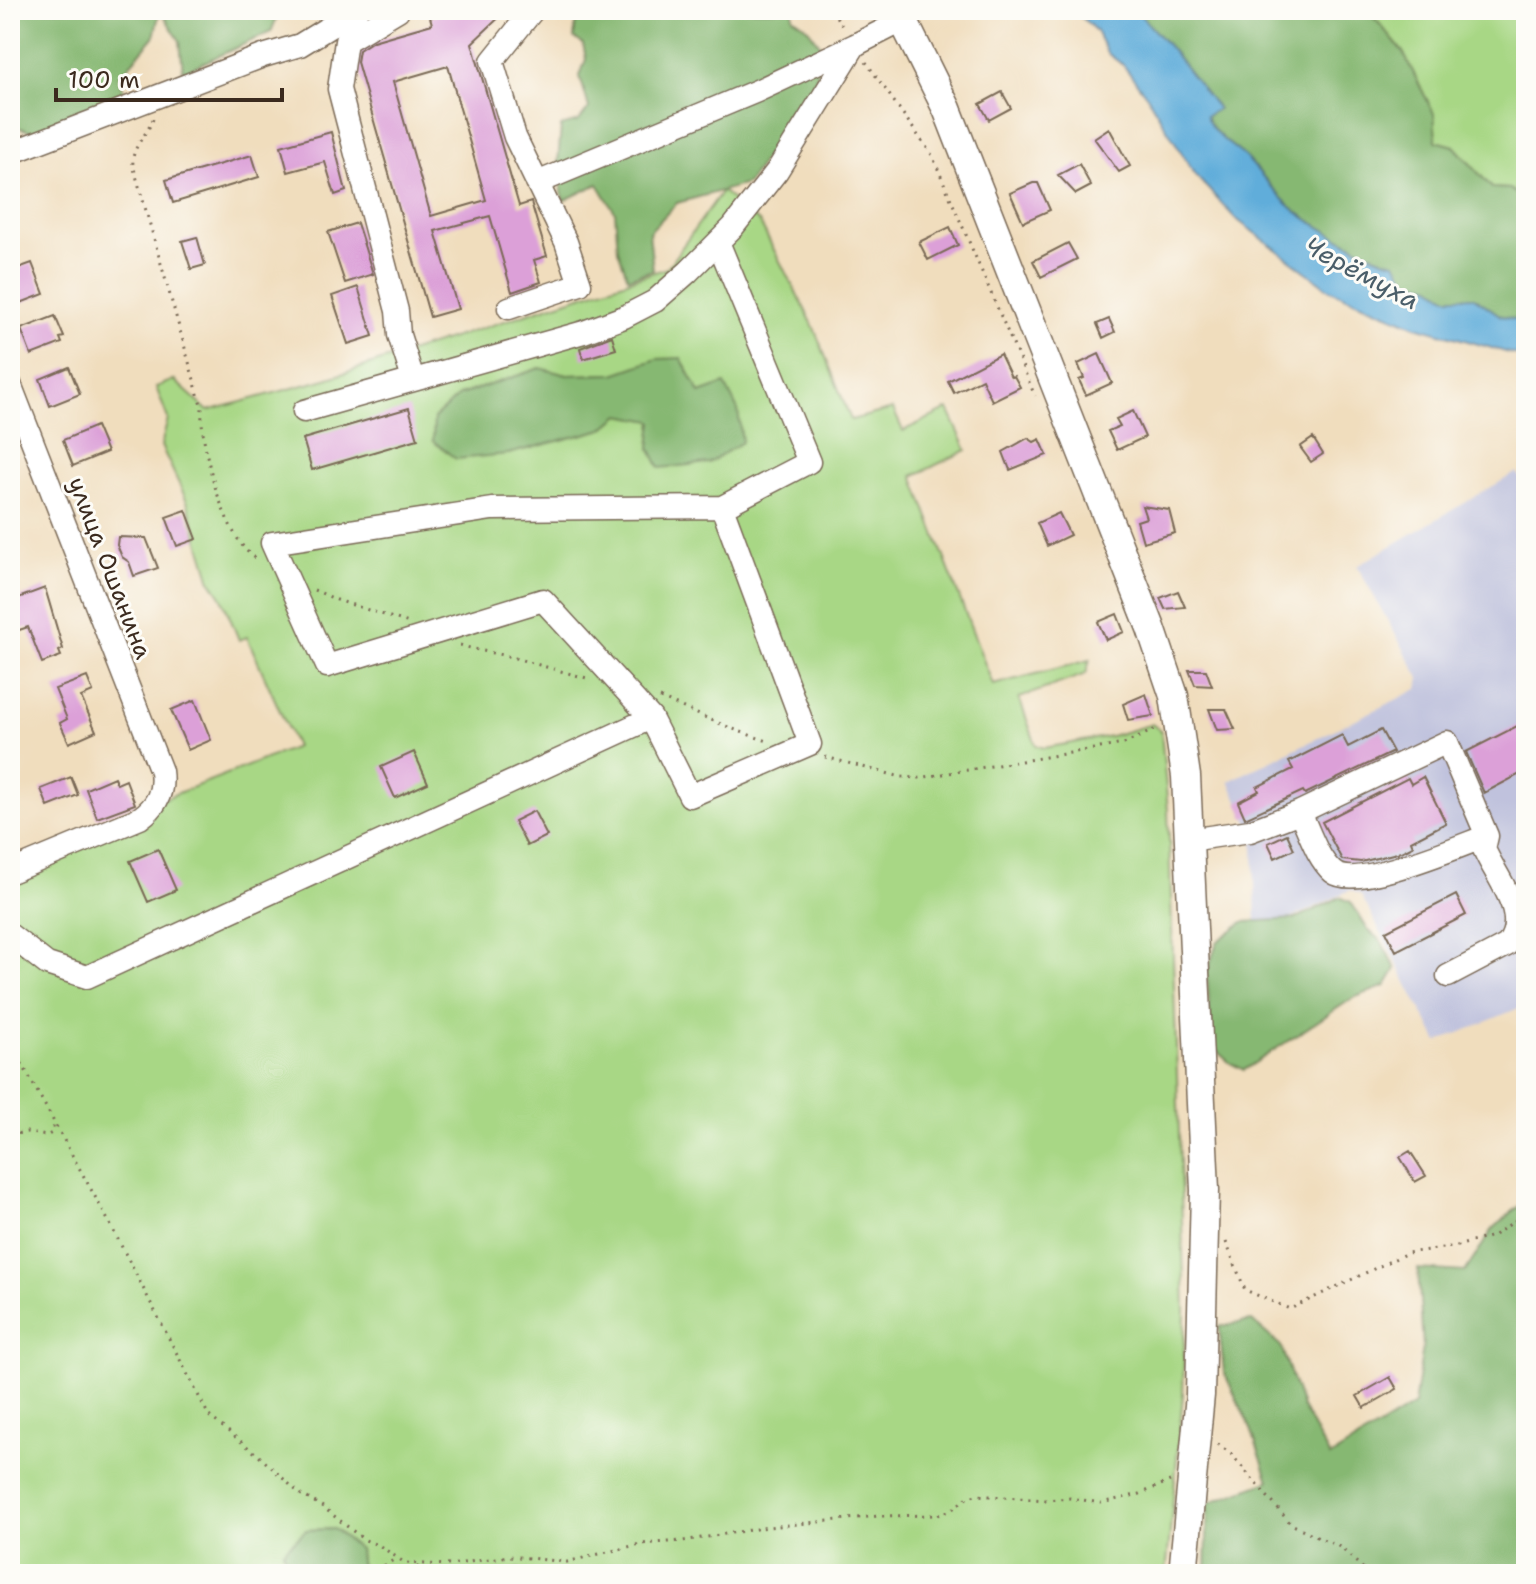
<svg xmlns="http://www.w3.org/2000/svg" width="1536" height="1584" viewBox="0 0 1536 1584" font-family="'Shantell Sans',sans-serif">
<rect width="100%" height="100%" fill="#fdfcf7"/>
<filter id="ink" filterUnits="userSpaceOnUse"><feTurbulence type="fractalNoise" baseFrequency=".0125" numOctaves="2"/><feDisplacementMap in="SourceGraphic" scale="16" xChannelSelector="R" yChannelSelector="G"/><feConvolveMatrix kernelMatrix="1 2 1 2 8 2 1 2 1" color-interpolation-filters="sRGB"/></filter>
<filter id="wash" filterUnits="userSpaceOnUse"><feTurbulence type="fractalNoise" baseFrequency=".006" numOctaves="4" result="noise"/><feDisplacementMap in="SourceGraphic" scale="32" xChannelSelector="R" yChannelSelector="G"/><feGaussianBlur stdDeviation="1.8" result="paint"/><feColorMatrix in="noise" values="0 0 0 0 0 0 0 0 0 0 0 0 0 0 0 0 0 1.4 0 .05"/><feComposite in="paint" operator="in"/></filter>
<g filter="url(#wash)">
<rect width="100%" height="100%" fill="#f0ddbd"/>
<path fill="#c0c2dd" d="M 1517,472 L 1526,488 L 1526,1005 L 1438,1042 L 1361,895 L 1350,890 L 1261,933 L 1256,924 L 1254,847 L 1248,822 L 1229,781 L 1418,689 L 1420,678 L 1357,566 Z"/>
<path fill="#a8d785" stroke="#728052" stroke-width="2" fill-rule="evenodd" d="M 1368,10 L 1526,10 L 1526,203 L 1510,189 L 1492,188 L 1454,146 L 1436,141 L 1434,114 L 1403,52 Z
M 722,191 L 760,223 L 812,323 L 851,420 L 893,409 L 903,431 L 948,409 L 967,450 L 913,476 L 993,685 L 1090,660 L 1086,674 L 1019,698 L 1036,745 L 1044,748 L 1111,736 L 1152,724 L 1161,731 L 1168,811 L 1185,1310 L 1183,1394 L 1166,1574 L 521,1574 L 519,1569 L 492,1574 L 361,1574 L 359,1549 L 333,1529 L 306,1530 L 283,1551 L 294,1574 L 10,1574 L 10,878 L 168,797 L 296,747 L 247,637 L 239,640 L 222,598 L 211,581 L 187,501 L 161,446 L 168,419 L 156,387 L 174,380 L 208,411 L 326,379 L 667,268 ZM 681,358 L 700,393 L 725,385 L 650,448 L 653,421 L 620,415 L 603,429 L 508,454 L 434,418 L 460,395 L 540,368 L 567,375 L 614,374 Z"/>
<path fill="#86b872" stroke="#607148" stroke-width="2" d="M 10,10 L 280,10 L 271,32 L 183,72 L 180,41 L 160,10 L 154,37 L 119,77 L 127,99 L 97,112 L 33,132 L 10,125 Z
M 577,10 L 793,10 L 793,17 L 806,26 L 824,50 L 813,88 L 747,184 L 677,203 L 649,232 L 653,270 L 628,278 L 618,250 L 615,212 L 598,184 L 563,201 L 558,163 L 561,126 L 579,121 L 589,108 L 580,76 L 586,59 L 583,44 L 574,38 Z
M 1136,10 L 1368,10 L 1403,52 L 1434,114 L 1436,141 L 1454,146 L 1492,188 L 1510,189 L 1526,203 L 1526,322 L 1501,316 L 1474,297 L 1448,297 L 1431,286 L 1408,280 L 1395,262 C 1372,258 1309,223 1291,207 C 1273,192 1261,171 1244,156 C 1229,143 1214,135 1206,116 L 1218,109 L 1170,48 Z
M 681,358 L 700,393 L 725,384 L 738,410 L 742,442 L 709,463 L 660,468 L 650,448 L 653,421 L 620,415 L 603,429 L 508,454 L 456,459 L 433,441 L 434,418 L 460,395 L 540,368 L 567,375 L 614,374 L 657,359 Z
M 1340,897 L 1351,902 L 1368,930 L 1381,941 L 1396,969 L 1386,986 L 1353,998 L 1244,1070 L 1230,1063 L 1212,1047 L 1207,973 L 1217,942 L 1243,922 L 1295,919 Z
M 1526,1200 L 1526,1574 L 1206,1574 L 1208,1503 L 1269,1481 L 1251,1429 L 1224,1372 L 1219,1326 L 1252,1321 L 1281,1346 L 1302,1407 L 1330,1457 L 1414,1405 L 1423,1347 L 1418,1269 L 1465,1272 L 1493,1229 Z
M 334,1529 L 359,1549 L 361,1574 L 294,1574 L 283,1551 L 306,1530 Z"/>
<path fill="#61adda" stroke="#4e6c7c" stroke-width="2" d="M 1074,10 L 1136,10 L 1170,48 L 1218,109 L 1206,116 C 1213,135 1229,143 1244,156 C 1261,172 1273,192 1291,207 C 1309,223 1372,258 1395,262 L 1408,280 L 1431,286 L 1448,297 L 1474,297 L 1501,316 L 1526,322 L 1526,358 L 1416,326 L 1330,290 L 1235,218 L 1195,175 L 1147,96 L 1123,65 L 1107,53 L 1096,31 Z"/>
<g id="blocks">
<path fill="#dca0d8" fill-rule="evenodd" d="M 455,10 L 507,10 L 472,43 L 519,206 L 531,202 L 547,256 L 534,260 L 541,282 L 512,292 L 490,216 L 435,231 L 458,309 L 430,317 L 357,62 L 359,50 L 373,41 L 432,24 L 430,17 ZM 448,66 L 486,200 L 431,216 L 393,82 Z
M 1002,92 L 1011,108 L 989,120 L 980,104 Z
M 1109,128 L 1130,166 L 1119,172 L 1094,138 Z
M 331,132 L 346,191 L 335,195 L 325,162 L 288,172 L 281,146 Z
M 252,155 L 259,177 L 173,203 L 166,180 Z
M 1079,164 L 1091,186 L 1076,194 L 1058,175 Z
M 1033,183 L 1038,183 L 1050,210 L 1023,222 L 1010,193 Z
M 357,223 L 373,274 L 345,283 L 328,232 Z
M 950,227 L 958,245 L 928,260 L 919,242 Z
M 197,237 L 205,265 L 191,269 L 182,241 Z
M 1068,243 L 1077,259 L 1041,277 L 1033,261 Z
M 32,263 L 44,294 L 10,307 L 10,271 Z
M 358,287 L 373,336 L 348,344 L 332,296 Z
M 55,316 L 64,337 L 60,338 L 62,343 L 31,355 L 21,329 Z
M 1109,319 L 1115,332 L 1103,338 L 1097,324 Z
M 612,336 L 616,349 L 583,359 L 580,348 Z
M 1000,354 L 1011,377 L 1014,376 L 1020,387 L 992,401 L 982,379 L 954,393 L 948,381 Z
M 1099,354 L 1112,383 L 1086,395 L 1079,380 L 1084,378 L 1078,364 Z
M 69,367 L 80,394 L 50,406 L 40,379 Z
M 409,408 L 418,439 L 312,470 L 303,439 Z
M 1133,411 L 1145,437 L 1117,450 L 1108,431 L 1120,426 L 1116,419 Z
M 96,426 L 107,452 L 73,466 L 63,440 Z
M 1028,438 L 1034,442 L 1040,439 L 1047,455 L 1010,470 L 1003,452 Z
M 1313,438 L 1323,454 L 1311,462 L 1300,447 Z
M 1142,506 L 1169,510 L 1175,533 L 1143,542 L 1137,521 L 1146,518 Z
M 186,510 L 197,539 L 177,546 L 166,517 Z
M 1059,513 L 1070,535 L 1047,546 L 1037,523 Z
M 118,537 L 146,538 L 158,568 L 134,576 L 129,562 L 122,557 L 117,545 Z
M 45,588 L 63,649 L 59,651 L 61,656 L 42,663 L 28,627 L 10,633 L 10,601 Z
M 1178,591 L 1185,607 L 1165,609 L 1160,598 Z
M 1117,614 L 1124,632 L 1106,640 L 1098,622 Z
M 1189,670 L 1206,670 L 1212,686 L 1195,685 Z
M 87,677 L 93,692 L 81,697 L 96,731 L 69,743 L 60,723 L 67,719 L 55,689 Z
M 1146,694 L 1153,716 L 1128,720 L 1123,704 Z
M 195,700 L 211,740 L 188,750 L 171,710 Z
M 1209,709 L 1226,709 L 1235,729 L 1217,730 Z
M 1521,724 L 1526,734 L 1526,771 L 1484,793 L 1466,752 Z
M 1381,730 L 1393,752 L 1305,794 L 1303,791 L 1245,818 L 1238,802 L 1259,791 L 1257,787 L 1293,769 L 1289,762 L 1342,735 L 1348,747 Z
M 414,752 L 428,783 L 395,798 L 381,767 Z
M 71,777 L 78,795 L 48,807 L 41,789 Z
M 114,777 L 117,784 L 126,780 L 135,804 L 97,818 L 86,789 Z
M 1423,777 L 1446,823 L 1411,841 L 1413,846 L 1401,852 L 1361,862 L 1342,860 L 1322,822 L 1408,778 L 1411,784 Z
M 534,811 L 547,836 L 527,846 L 514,821 Z
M 1287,834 L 1294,849 L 1275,858 L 1268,843 Z
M 158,849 L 176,890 L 148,902 L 130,861 Z
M 1456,895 L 1466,915 L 1396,951 L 1386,931 Z
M 1410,1151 L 1426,1176 L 1415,1182 L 1400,1157 Z
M 1390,1377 L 1397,1389 L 1364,1408 L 1357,1396 Z"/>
</g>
</g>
<g filter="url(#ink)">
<use href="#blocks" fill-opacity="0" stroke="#7a6956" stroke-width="2"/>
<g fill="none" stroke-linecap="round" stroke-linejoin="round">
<defs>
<path id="minor" d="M 398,10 L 346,41 L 339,89 L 397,311 L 399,335 L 413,379
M 10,153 L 263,56 L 300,45 L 357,10
M 537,183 L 757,91 L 855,45
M 718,242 L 809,462 L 722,507
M 509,308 L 580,284 L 566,242 L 515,137 L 492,61 L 533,10
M 10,384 L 161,771 C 164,792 157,806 140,818 L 10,872
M 304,411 L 584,332 L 624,317 L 655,301 L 688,272 L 733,227 L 777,171 L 855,45 L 904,20
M 722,507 L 810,744 L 690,796 L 651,718 L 543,600 L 327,666 L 272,543 L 492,509 Z
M 1300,812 C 1309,831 1317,858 1333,872 C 1356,891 1459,846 1487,836
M 1189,840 L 1250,831 L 1300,812 L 1447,742 L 1487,836 L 1484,849 C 1496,878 1531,915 1507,945 L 1448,976
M 10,935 L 47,964 L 87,977 L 651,718"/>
<path id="major" d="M 898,10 L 947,109 L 1151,628 L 1174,696 L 1186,776 L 1205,1190 L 1200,1395 L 1183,1574"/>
</defs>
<use href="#minor" stroke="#7a6956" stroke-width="25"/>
<use href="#major" stroke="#7a6956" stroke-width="31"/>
<path stroke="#7a6956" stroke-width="3" stroke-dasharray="2 6" stroke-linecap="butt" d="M 832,10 L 844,29
M 866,62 L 932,155 L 1035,396
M 153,119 C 147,136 131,146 133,165 L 202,408 C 199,444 225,543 258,560
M 314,590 L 337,600 L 409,623
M 460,645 C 478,651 496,653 515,658 C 539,665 563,672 587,678
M 660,698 C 696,713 731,730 768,741
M 825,757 L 901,777 L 919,778 L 1124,744 L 1156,729
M 10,1042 L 109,1222 L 209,1416 L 259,1456 L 300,1494 L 323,1507 L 363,1539 L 380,1546 L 405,1563 L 450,1565 L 509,1556 L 567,1562 L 640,1544 L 683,1541 L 768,1527 L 878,1516 L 938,1515 L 951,1510 L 968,1497 L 976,1495 L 1046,1500 L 1070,1498 L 1101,1503 L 1140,1494 L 1170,1481
M 10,1135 L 26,1132 L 46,1136 L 52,1133 L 54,1123
M 1226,1242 L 1245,1290 L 1290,1309 L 1407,1253 L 1457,1246 L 1493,1236 L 1526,1213
M 1218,1444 L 1231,1454 L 1291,1524 L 1340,1547 L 1369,1574
M 417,1566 L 426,1574
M 370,1574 L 397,1558"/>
<use href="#minor" stroke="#fff" stroke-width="22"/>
<use href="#major" stroke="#fff" stroke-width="28"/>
</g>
</g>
<g text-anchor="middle" stroke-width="6" stroke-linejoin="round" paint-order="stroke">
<g font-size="24" fill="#3b2a1e" stroke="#fdfcf7">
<text transform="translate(110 568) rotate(69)" y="8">улица Ошанина</text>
</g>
<g font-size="26" font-style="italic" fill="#4a5e69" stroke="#fdfcf7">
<text transform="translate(1362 273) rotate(28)" y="9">Черёмуха</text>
</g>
</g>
<rect width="1536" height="1584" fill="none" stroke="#fdfcf7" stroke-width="40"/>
<path d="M56 88v12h226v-12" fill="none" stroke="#3b2a1e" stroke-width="4"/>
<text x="68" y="88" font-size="24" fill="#3b2a1e" stroke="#fdfcf7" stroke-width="6" paint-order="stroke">100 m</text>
</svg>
